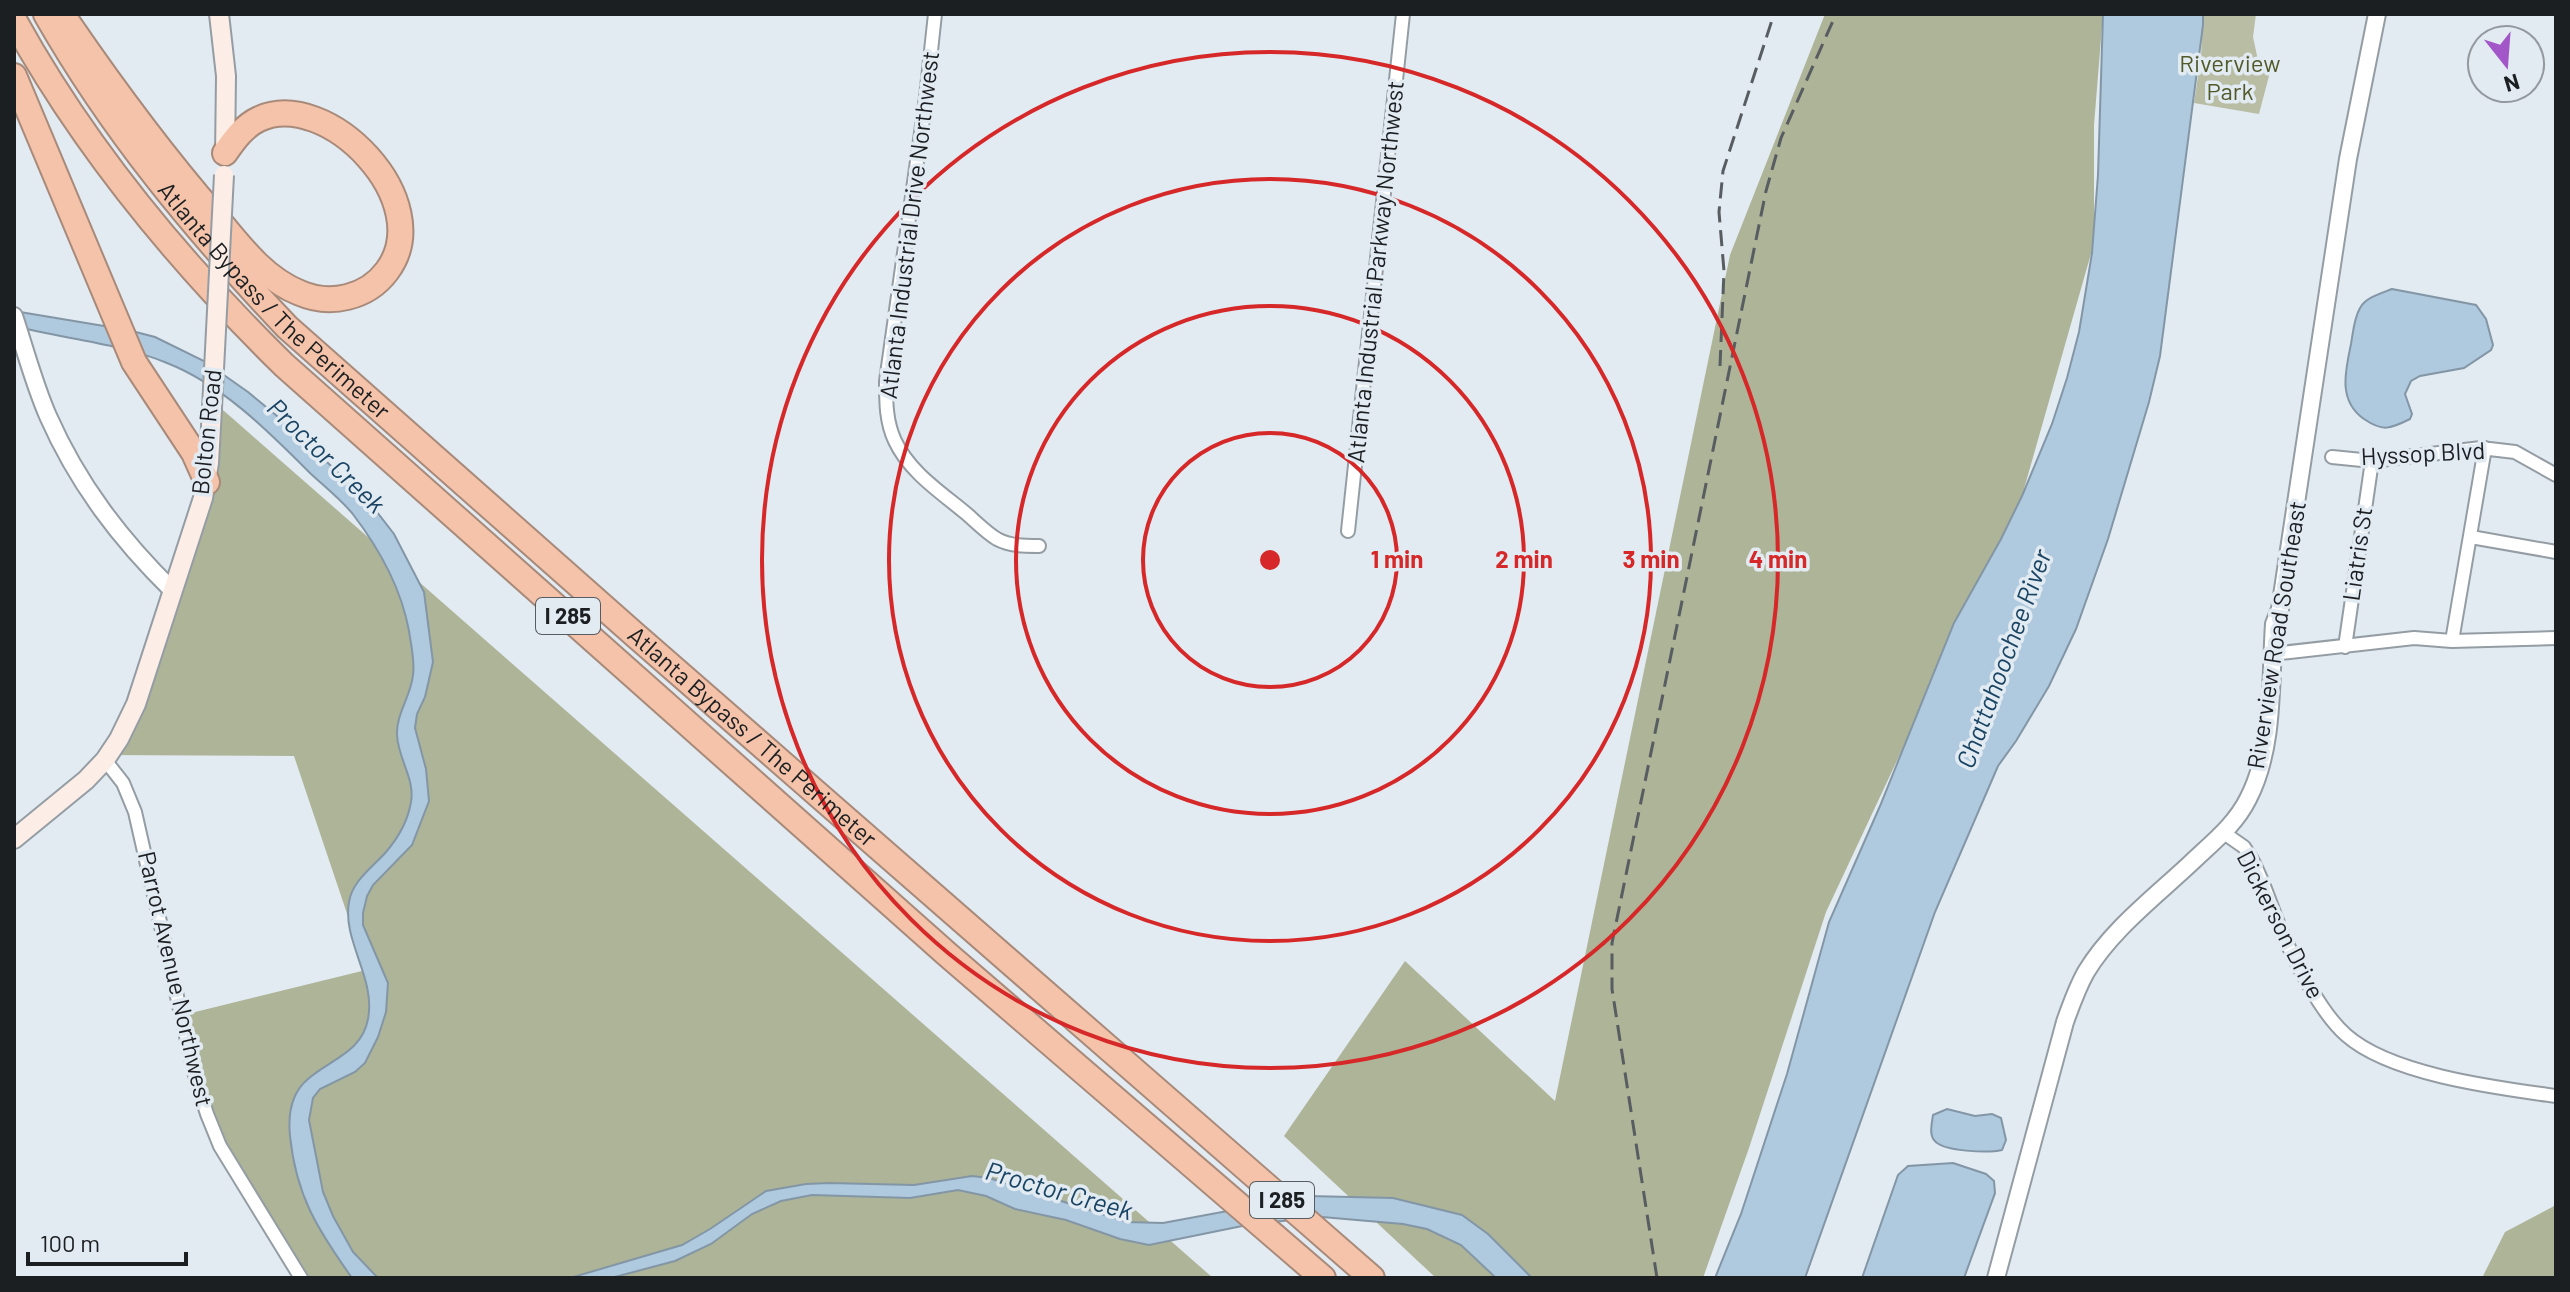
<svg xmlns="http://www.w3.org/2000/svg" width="2570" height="1292" viewBox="0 0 2570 1292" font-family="Barlow,sans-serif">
<rect width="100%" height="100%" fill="#e2eaf2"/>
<path fill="#b8bda3" d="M 2203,14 L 2256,14 L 2253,37 L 2259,65 L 2270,72 L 2259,114 L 2194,103 L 2201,56 Z"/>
<path fill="#aeb497" d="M 1825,14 L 2103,14 L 2094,125 L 2094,243 L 2016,517 L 1939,671 L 1826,912 L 1749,1148 L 1703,1278 L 1436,1278 L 1284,1136 L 1405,961 L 1555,1101 L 1730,255 Z
M 207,396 L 1213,1278 L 295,1278 L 217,1135 L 175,1017 L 366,970 L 294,756 L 102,755 L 167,608 L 209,501 Z
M 2556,1205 L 2556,1278 L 2482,1278 L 2505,1232 Z"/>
<path fill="#afc9de" stroke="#8396a6" stroke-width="2" d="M 2103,14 L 2203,14 L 2203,25 L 2160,356 L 2149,402 L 2108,539 L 2076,629 L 2049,686 L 2016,741 L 1998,766 L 1935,912 L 1805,1278 L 1715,1278 L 1741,1214 L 1787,1074 L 1829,922 L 1880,806 L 1954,623 L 2001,539 L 2022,496 L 2052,424 L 2067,378 L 2079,332 L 2092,253 L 2098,175 Z
M 2392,289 L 2476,305 L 2486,319 L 2493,345 L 2491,350 L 2464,368 L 2420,376 L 2411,381 L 2405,394 L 2412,414 L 2410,419 C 2390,429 2383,432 2364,419 C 2338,401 2345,372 2351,344 C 2353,333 2354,318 2360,308 C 2366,297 2382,293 2392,289 Z
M 14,311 L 128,330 L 155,337 L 204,361 L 248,392 L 288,425 L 370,503 L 394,534 L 424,592 L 433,662 L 425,697 L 417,714 L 415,728 L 426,769 L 429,801 L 412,845 L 373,885 L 367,896 L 363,913 L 363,925 L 388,983 L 386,1012 L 378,1037 L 365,1063 L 355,1072 L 320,1089 L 313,1098 L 309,1120 L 323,1192 L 333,1216 L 353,1252 L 378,1278 L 352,1278 C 318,1230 296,1196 290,1136 C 288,1116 291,1093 308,1079 C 331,1059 362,1052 368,1019 C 376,978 342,941 349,902 C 352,881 373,867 386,852 C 398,838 408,820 411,802 C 415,778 398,759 397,735 C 396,714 411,696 413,675 C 415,661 411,645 409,631 C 401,587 379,548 352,513 C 340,499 324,486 311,474 C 269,432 223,385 167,363 C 119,343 65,339 14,326 Z
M 1947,1109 L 1975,1116 L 1992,1114 L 2001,1118 L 2006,1140 L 2002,1150 C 1989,1153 1942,1152 1934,1140 C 1929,1134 1932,1123 1933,1115 Z
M 1953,1163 L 1986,1174 L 1994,1181 L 1995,1193 L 1964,1278 L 1862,1278 L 1898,1175 L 1908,1166 Z
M 972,1176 L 989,1178 L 1127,1222 L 1163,1223 L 1309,1196 L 1393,1198 L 1462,1215 L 1488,1234 L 1532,1278 L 1496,1278 L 1461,1245 L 1427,1229 L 1403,1224 L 1322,1217 L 1252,1224 L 1149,1245 L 1120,1239 L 1066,1220 L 1015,1209 L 986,1196 L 958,1190 L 910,1198 L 812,1195 L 781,1201 L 752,1214 L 711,1244 L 675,1261 L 611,1278 L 570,1278 L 682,1245 L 710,1229 L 766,1191 L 806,1184 L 829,1183 L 914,1185 Z"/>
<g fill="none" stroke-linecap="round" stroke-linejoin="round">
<defs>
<path id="minor" d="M 935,14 L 926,97 L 886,381 C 886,402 886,422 895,441 C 910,473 942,493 968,515 C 977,523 987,533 997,539 C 1010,546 1024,546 1039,546
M 2332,457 L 2372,461 L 2481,448 L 2515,452 L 2556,475
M 1348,531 L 1403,14
M 2471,537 L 2556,552
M 2452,641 L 2485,448
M 2345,647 L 2372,461
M 2272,654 L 2414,638 L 2452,641 L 2556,638
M 105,760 L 123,783 L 135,812 L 196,1080 L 207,1114 L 220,1146 L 301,1278
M 2224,833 L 2244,847 L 2251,858 C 2265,883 2272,911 2284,937 C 2298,967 2322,1014 2346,1035 C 2391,1075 2498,1088 2556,1096"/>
<path id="tertiary" d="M 14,316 C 25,349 34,384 48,416 C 78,484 120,539 173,591
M 1996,1278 L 2065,1022 C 2071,1005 2077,988 2086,972 C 2112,929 2156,896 2192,862 C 2213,842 2235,825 2248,799 C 2275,747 2270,681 2274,624 L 2280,609 L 2348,159 L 2377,14"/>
<path id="secondary" d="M 219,14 L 226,76 L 225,156
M 14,839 L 86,780 L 105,760 L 119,739 L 136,704 L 203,498 L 209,463 L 212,408"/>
<g id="motorway">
<path id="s1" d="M 46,14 C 112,130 195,230 287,327 L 634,634 L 1372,1278"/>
<path d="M 14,20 C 85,149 179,262 284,365 L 948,955 L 1323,1278"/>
<path d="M 68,23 C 114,90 162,155 215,216 C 239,245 264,279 300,293 C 330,306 367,298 387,271 C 439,202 327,87 259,119 C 244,126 234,140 225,153"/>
<path d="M 14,76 L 134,362 L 194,453 L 207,482"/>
</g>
</defs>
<use href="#minor" stroke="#959da4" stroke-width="16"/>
<use href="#tertiary" stroke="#959da4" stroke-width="20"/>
<use href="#secondary" stroke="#959da4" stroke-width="22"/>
<use href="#motorway" stroke="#a88a7a" stroke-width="28"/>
<use href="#minor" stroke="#fff" stroke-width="12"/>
<use href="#tertiary" stroke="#fff" stroke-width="16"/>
<use href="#secondary" stroke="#fcede6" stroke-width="18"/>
<use href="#motorway" stroke="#f4c3aa" stroke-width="24"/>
<path stroke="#585d61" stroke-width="3" stroke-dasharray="16 8" stroke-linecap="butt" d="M 1720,366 L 1724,271 L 1719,212 L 1723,171 L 1774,14
M 1657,1278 L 1612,989 L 1612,943 L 1766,191 L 1781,138 L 1836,14"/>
<defs>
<path id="secondary-bridge" d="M 212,408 L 224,175"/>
</defs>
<use href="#secondary-bridge" stroke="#959da4" stroke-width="22" stroke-linecap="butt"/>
<use href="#secondary-bridge" stroke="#fcede6" stroke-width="18"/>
</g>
<g fill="none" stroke="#d62828" stroke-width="4">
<circle cx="1270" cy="560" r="127"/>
<circle cx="1270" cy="560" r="254"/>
<circle cx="1270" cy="560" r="381"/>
<circle cx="1270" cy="560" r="508"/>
</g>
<g text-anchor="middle" stroke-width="7" stroke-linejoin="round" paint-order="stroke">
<g fill="#e2eaf2" stroke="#575c60" stroke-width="2">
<rect x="536" y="598" width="64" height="36" rx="6"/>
<rect x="1250" y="1182" width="64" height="36" rx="6"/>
</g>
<g font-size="22" font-weight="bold" fill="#1c1f22">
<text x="568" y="624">I 285</text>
<text x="1282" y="1208">I 285</text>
</g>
<g font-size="24" fill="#515929" stroke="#e2eaf2">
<text x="2230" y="72">Riverview<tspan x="2230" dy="28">Park</tspan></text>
</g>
<g font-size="24" fill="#1c1f22" stroke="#e2eaf2">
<text transform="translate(910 225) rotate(-83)" y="8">Atlanta Industrial Drive Northwest</text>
<text transform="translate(1376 272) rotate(-84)" y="8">Atlanta Industrial Parkway Northwest</text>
<text dy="8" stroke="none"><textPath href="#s1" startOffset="368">Atlanta Bypass / The Perimeter</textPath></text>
<text transform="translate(207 432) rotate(-84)" y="8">Bolton Road</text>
<text transform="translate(2423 454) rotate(-3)" y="8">Hyssop Blvd</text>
<text transform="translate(2358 554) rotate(-82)" y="8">Liatris St</text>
<text transform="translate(2277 635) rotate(-81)" y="8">Riverview Road Southeast</text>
<text dy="8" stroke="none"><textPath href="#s1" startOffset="1016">Atlanta Bypass / The Perimeter</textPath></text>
<text transform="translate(2280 925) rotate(63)" y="8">Dickerson Drive</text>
<text transform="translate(175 979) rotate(77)" y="8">Parrot Avenue Northwest</text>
</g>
<g font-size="26" font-style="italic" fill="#194463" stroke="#e2eaf2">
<text transform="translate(326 456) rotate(44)" y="9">Proctor Creek</text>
<text transform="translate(2004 659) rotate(-70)" y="9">Chattahoochee River</text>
<text transform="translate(1059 1191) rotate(16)" y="9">Proctor Creek</text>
</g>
</g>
<circle cx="1270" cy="560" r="12" fill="#d62828" stroke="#e2eaf2" stroke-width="4"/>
<g font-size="24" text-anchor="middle" font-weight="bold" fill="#d62828" stroke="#e2eaf2" stroke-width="7" stroke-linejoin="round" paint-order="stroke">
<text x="1397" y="568">1 min</text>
<text x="1524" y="568">2 min</text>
<text x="1651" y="568">3 min</text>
<text x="1778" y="568">4 min</text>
</g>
<rect width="2570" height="1292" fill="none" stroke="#1c1f22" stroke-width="32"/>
<g transform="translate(2506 64) rotate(163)"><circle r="38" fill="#e2eaf2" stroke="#93999f" stroke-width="2"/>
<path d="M0-6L14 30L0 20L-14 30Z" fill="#a356c8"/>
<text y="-12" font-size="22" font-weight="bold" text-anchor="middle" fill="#1c1f22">N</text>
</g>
<path d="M28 1252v12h158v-12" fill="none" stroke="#1c1f22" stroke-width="4"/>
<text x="40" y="1252" font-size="24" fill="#1c1f22" stroke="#e2eaf2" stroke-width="6" paint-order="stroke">100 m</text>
</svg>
